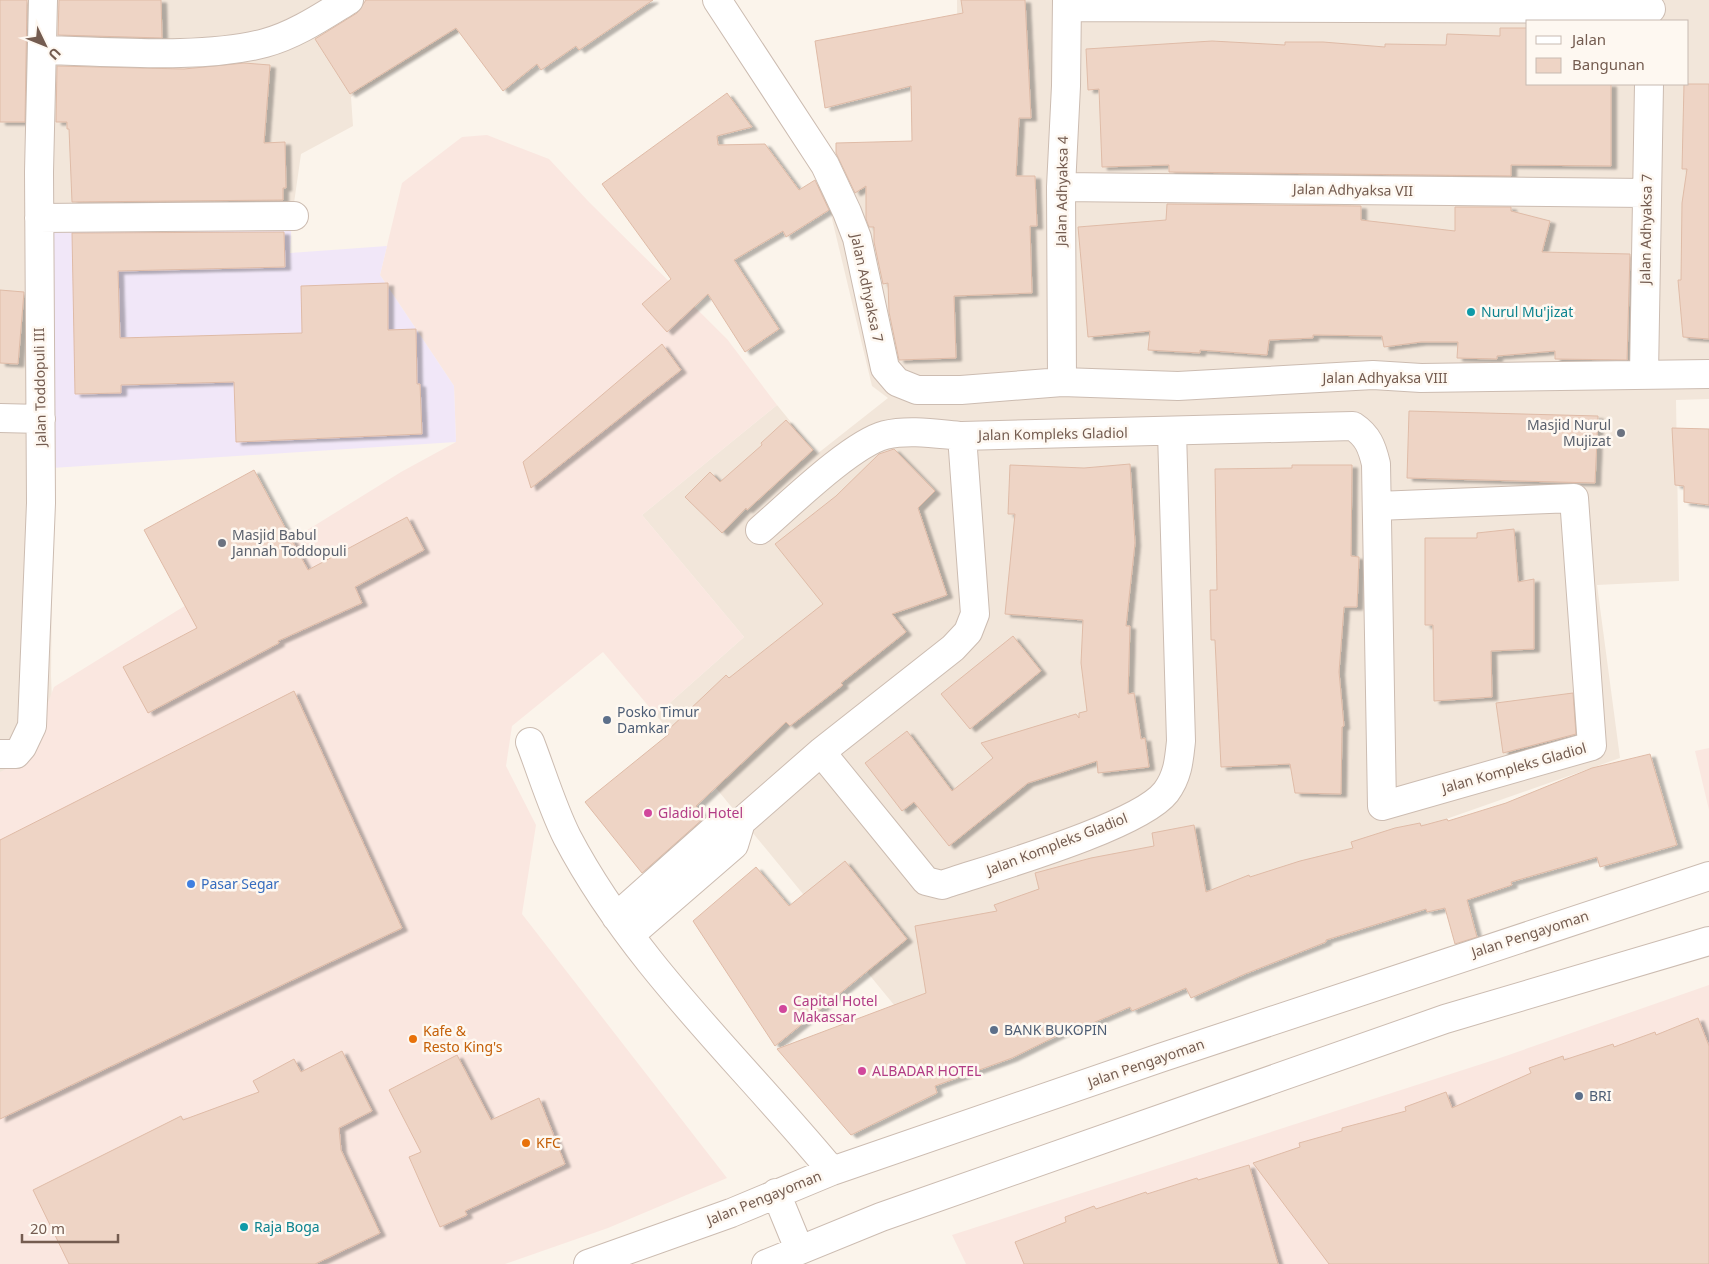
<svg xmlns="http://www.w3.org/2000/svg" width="1709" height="1264" viewBox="0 0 1709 1264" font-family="'Noto Sans',sans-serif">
<defs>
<filter id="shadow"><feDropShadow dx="5.5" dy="3" stdDeviation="1" flood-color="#0004"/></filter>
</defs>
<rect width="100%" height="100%" fill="#fbf4eb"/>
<path fill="#f2e6da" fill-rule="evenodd" d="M 0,0 L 512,0 L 351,97 L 353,126 L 301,154 L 292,217 L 48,213 L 53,488 L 51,676 L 54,757 L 0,788 Z
M 957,0 L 1709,0 L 1709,399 L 1676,400 L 1679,581 L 1597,585 L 1620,758 L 899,1011 L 656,715 L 744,637 L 642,515 L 777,405 L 817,454 L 888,398 L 872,386 L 827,198 L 958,158 ZM 1528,21 L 1688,21 L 1688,84 L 1528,84 Z"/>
<path fill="#fae7e0" d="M 487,135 L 549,159 L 589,202 L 727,339 L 777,405 L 642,515 L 744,637 L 656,715 L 603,652 L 512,726 L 506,766 L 536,825 L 522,914 L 727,1178 L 608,1228 L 505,1264 L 0,1264 L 0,772 L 26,759 L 54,687 L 401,472 L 456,442 L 454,386 L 380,275 L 402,183 L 462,137 Z
M 1709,748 L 1709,810 L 1695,751 Z
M 1709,985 L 1709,1264 L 966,1264 L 952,1235 L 1497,1059 Z"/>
<path fill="#f1e7f8" d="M 47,213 L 292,217 L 290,253 L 387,246 L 380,275 L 454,386 L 456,442 L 52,468 Z"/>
<path fill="#eed4c5" stroke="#dfbba7" filter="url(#shadow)" d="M 0,0 L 27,0 L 25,122 L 0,122 Z
M 59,0 L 161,0 L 162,38 L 58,35 Z
M 366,0 L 653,0 L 579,50 L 576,46 L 541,70 L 537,64 L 503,91 L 456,28 L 350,94 L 315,39 L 357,13 Z
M 961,0 L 1025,0 L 1031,118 L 1019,118 L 1016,176 L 1035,176 L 1037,226 L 1030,226 L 1032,293 L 954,296 L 956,358 L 899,360 L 889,312 L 888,283 L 883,284 L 874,242 L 874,227 L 869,227 L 866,219 L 866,186 L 855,193 L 836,153 L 836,143 L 912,141 L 911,86 L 825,108 L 815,41 L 963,13 Z
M 1500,28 L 1528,28 L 1528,84 L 1611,84 L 1611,166 L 1511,165 L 1511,176 L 1169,172 L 1169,165 L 1102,167 L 1099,89 L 1088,90 L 1086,49 L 1212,41 L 1285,45 L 1285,42 L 1323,42 L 1385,47 L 1385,44 L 1446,45 L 1447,34 L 1500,36 Z
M 244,63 L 270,65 L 264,143 L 285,142 L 286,188 L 283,188 L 283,200 L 72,202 L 69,129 L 67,129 L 67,122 L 56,122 L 57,66 L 184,69 Z
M 1684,84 L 1709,84 L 1709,339 L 1683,337 L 1678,280 L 1681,280 L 1682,203 L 1687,169 L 1682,169 Z
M 727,93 L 752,127 L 717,136 L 718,145 L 765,144 L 799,190 L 815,180 L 829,210 L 786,237 L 783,231 L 734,260 L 779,329 L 745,352 L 708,294 L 667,332 L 642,304 L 671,279 L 602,184 Z
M 1167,204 L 1361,206 L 1361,220 L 1455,231 L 1455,207 L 1511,207 L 1511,211 L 1550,221 L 1542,252 L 1630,254 L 1627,360 L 1555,359 L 1555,351 L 1497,356 L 1497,359 L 1457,358 L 1458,342 L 1421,342 L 1384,347 L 1382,336 L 1313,335 L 1313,338 L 1269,340 L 1267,355 L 1200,350 L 1200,353 L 1148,350 L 1150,331 L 1088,337 L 1078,227 L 1166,220 Z
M 284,232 L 285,267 L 118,271 L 120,338 L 302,333 L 301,286 L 388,283 L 388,330 L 416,329 L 417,384 L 420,384 L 422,434 L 236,442 L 234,382 L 121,385 L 121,393 L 75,394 L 72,233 Z
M 0,290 L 24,292 L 18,364 L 0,363 Z
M 662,344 L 681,370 L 531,488 L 523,462 Z
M 1409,411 L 1598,416 L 1595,483 L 1407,478 Z
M 786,420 L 813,450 L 747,510 L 746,508 L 722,533 L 685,497 L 710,472 L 720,482 L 762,445 L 761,443 Z
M 1672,428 L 1709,429 L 1709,505 L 1684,502 L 1684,486 L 1675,485 Z
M 894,449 L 935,491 L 918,508 L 947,595 L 892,614 L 906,632 L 841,683 L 843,685 L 790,726 L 786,722 L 696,806 L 705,817 L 642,873 L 585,802 L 669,734 L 667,731 L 726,675 L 729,678 L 823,604 L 775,544 L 836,496 L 879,454 Z
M 1130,464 L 1135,543 L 1126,626 L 1130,626 L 1128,694 L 1134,693 L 1141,739 L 1145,738 L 1149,767 L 1098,773 L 1097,761 L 1028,783 L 949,846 L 914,802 L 902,811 L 865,763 L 907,731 L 952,791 L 993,758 L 981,743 L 1076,714 L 1079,718 L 1079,713 L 1087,711 L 1081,663 L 1083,620 L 1005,614 L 1015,514 L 1008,514 L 1010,465 L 1084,468 Z
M 1292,465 L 1352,465 L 1351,556 L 1359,557 L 1357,607 L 1344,607 L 1339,672 L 1344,726 L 1342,727 L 1341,794 L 1295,793 L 1290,764 L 1221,767 L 1215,640 L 1211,640 L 1210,590 L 1217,590 L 1215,469 L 1292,468 Z
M 254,470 L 308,570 L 407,517 L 424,550 L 355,587 L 362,603 L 278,641 L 279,643 L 148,713 L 123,667 L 197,628 L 144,530 Z
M 1514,529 L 1518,582 L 1534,579 L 1534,649 L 1491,651 L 1492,697 L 1434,701 L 1433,625 L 1425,625 L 1425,538 L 1477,538 L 1477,533 Z
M 1013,636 L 1041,671 L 970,729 L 941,694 Z
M 294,691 L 402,928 L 0,1119 L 0,840 Z
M 1573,693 L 1576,734 L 1503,753 L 1496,703 Z
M 1650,754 L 1677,845 L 1600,867 L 1597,857 L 1511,882 L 1512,885 L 1467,900 L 1477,937 L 1455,944 L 1445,908 L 1427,912 L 1426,909 L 1326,940 L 1326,942 L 1245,974 L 1191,998 L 1186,988 L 1132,1011 L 1130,1007 L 1081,1028 L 1079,1025 L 1012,1058 L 935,1086 L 937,1093 L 851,1135 L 777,1049 L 926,993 L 915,926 L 997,911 L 994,905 L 1039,889 L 1035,873 L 1091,858 L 1154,846 L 1152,833 L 1194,825 L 1206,892 L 1249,875 L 1250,877 L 1300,861 L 1353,848 L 1351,842 L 1395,828 L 1420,823 L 1421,826 L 1447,819 L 1448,821 L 1506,803 L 1592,768 Z
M 845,861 L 907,939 L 775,1046 L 693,921 L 756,867 L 789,906 Z
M 1698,1018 L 1709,1046 L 1709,1264 L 1329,1264 L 1253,1163 L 1300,1147 L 1299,1143 L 1342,1131 L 1342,1128 L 1406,1111 L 1405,1107 L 1446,1092 L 1452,1108 L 1531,1073 L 1529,1068 L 1563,1056 L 1564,1060 L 1613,1044 L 1614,1047 L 1655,1032 L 1656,1035 Z
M 342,1051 L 372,1111 L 339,1128 L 341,1150 L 380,1233 L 315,1264 L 69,1264 L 33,1190 L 181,1116 L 183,1120 L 259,1092 L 253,1081 L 294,1059 L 301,1072 Z
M 457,1055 L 491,1120 L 539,1098 L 565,1164 L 465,1211 L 467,1215 L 440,1227 L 409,1157 L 421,1152 L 389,1090 Z
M 1249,1165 L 1278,1264 L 1024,1264 L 1015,1242 L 1066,1222 L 1065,1217 L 1094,1206 L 1096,1209 L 1146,1192 L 1147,1194 L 1197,1178 L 1198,1180 Z"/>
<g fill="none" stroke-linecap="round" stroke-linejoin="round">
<defs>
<path id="minor" d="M 717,0 L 825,165 L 847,212 L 857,238 L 885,368 L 897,382 L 917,390 L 961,390 L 1062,382 L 1178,386 L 1373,375 L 1421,378 L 1709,374
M 1067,7 L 1651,9
M 42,50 C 109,51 201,60 265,43 C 295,35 323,16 349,0
M 1061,187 L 1646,193
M 39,218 L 294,216
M 1644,374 L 1649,84
M 1062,382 L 1061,187 L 1066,86 L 1067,0
M 0,418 L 41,419
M 760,530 C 789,505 851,444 885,435 C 909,429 938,434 962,436 L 1353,426 C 1368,436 1372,447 1376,464 L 1382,806 L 1592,746 L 1574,498 L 1377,506
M 530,742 C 542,773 552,807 567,837 C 633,963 742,1062 832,1171
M 821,752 L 926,881 L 942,885 C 989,869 1139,827 1166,792 C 1178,776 1179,760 1181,741 L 1172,432
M 0,754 L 16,754 L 22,747 L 32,726 L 41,503 L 39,172 L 43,0
M 616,917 L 716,828 L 741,822 L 821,752 L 953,648 L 968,632 L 975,614 L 962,436
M 630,935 L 734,845 L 741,822
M 776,1193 L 799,1249
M 588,1264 L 731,1213 L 832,1171 L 1160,1058 L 1709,876
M 766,1264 L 881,1217 L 1445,1019 L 1709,941"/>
</defs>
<use href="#minor" stroke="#ccbcb1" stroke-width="30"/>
<use href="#minor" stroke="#fff" stroke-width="28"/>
</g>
<g fill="#0f9aa8" stroke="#fef8f1" stroke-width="2">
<circle cx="1471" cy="312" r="5"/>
<circle cx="244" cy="1227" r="5"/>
</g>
<g fill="#6b7280" stroke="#fef8f1" stroke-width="2">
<circle cx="1621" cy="433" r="5"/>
<circle cx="222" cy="543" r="5"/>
</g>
<g fill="#5c6f8a" stroke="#fef8f1" stroke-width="2">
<circle cx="607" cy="720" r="5"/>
<circle cx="994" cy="1030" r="5"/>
<circle cx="1579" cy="1096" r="5"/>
</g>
<g fill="#d1479c" stroke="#fef8f1" stroke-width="2">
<circle cx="648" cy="813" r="5"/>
<circle cx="783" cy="1009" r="5"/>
<circle cx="862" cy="1071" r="5"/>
</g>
<circle fill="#3f7fe0" stroke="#fef8f1" stroke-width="2" cx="191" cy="884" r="5"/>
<g fill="#e8710a" stroke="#fef8f1" stroke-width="2">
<circle cx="413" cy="1039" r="5"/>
<circle cx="526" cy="1143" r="5"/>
</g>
<g text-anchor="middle" stroke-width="5" stroke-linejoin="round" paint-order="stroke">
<g font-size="14" fill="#745c50" stroke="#fef8f1">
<text transform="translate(1353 190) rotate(1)" y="5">Jalan Adhyaksa VII</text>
<text transform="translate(1062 191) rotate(-89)" y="5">Jalan Adhyaksa 4</text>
<text transform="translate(1646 229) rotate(-89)" y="5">Jalan Adhyaksa 7</text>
<text transform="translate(867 288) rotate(78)" y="5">Jalan Adhyaksa 7</text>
<text x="1385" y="383">Jalan Adhyaksa VIII</text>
<text transform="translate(40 387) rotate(-91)" y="5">Jalan Toddopuli III</text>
<text transform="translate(1053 434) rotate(-1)" y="5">Jalan Kompleks Gladiol</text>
<text transform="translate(1514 768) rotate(-16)" y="5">Jalan Kompleks Gladiol</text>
<text transform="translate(1057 844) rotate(-21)" y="5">Jalan Kompleks Gladiol</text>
<text transform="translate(1530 934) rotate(-18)" y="5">Jalan Pengayoman</text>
<text transform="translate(1146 1063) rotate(-19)" y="5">Jalan Pengayoman</text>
<text transform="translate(764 1198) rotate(-22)" y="5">Jalan Pengayoman</text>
</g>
<g font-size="14" fill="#0d838f" stroke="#fef8f1" text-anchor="start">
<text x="1481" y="317">Nurul Mu'jizat</text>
<text x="254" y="1232">Raja Boga</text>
</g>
<g font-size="14" fill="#5b616d" stroke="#fef8f1" text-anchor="end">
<text x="1611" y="430">Masjid Nurul<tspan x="1611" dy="16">Mujizat</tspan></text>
<text x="232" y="540" text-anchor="start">Masjid Babul<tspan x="232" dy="16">Jannah Toddopuli</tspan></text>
</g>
<g font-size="14" fill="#4e5e75" stroke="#fef8f1" text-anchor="start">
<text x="617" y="717">Posko Timur<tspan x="617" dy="16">Damkar</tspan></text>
<text x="1004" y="1035">BANK BUKOPIN</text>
<text x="1589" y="1101">BRI</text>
</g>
<g font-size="14" fill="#b23c85" stroke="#fef8f1" text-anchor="start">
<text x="658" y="818">Gladiol Hotel</text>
<text x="793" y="1006">Capital Hotel<tspan x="793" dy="16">Makassar</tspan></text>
<text x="872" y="1076">ALBADAR HOTEL</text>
</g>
<g font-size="14" fill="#366cbe" stroke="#fef8f1" text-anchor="start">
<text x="201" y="889">Pasar Segar</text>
</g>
<g font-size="14" fill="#c56008" stroke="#fef8f1" text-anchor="start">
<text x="423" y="1036">Kafe &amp;<tspan x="423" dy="16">Resto King's</tspan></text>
<text x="536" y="1148">KFC</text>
</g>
</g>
<rect x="1526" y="20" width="162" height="65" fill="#fef8f1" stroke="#c7bab1"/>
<rect x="1536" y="36" width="25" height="8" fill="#ffffff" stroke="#c7bab1"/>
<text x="1572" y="45" font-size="15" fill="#745c50">Jalan</text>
<rect x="1536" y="58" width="25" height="15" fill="#eed4c5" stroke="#c7bab1"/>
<text x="1572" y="70" font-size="15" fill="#745c50">Bangunan</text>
<g transform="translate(45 45) rotate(133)" stroke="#fef8f1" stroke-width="4" paint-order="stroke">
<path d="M0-4L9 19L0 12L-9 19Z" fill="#745c50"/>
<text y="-8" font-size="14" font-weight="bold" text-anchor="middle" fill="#745c50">U</text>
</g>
<path d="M22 1234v8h96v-8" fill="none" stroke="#745c50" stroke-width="2.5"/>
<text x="30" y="1234" font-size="15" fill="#745c50" stroke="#fef8f1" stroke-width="4" paint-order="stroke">20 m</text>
</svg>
